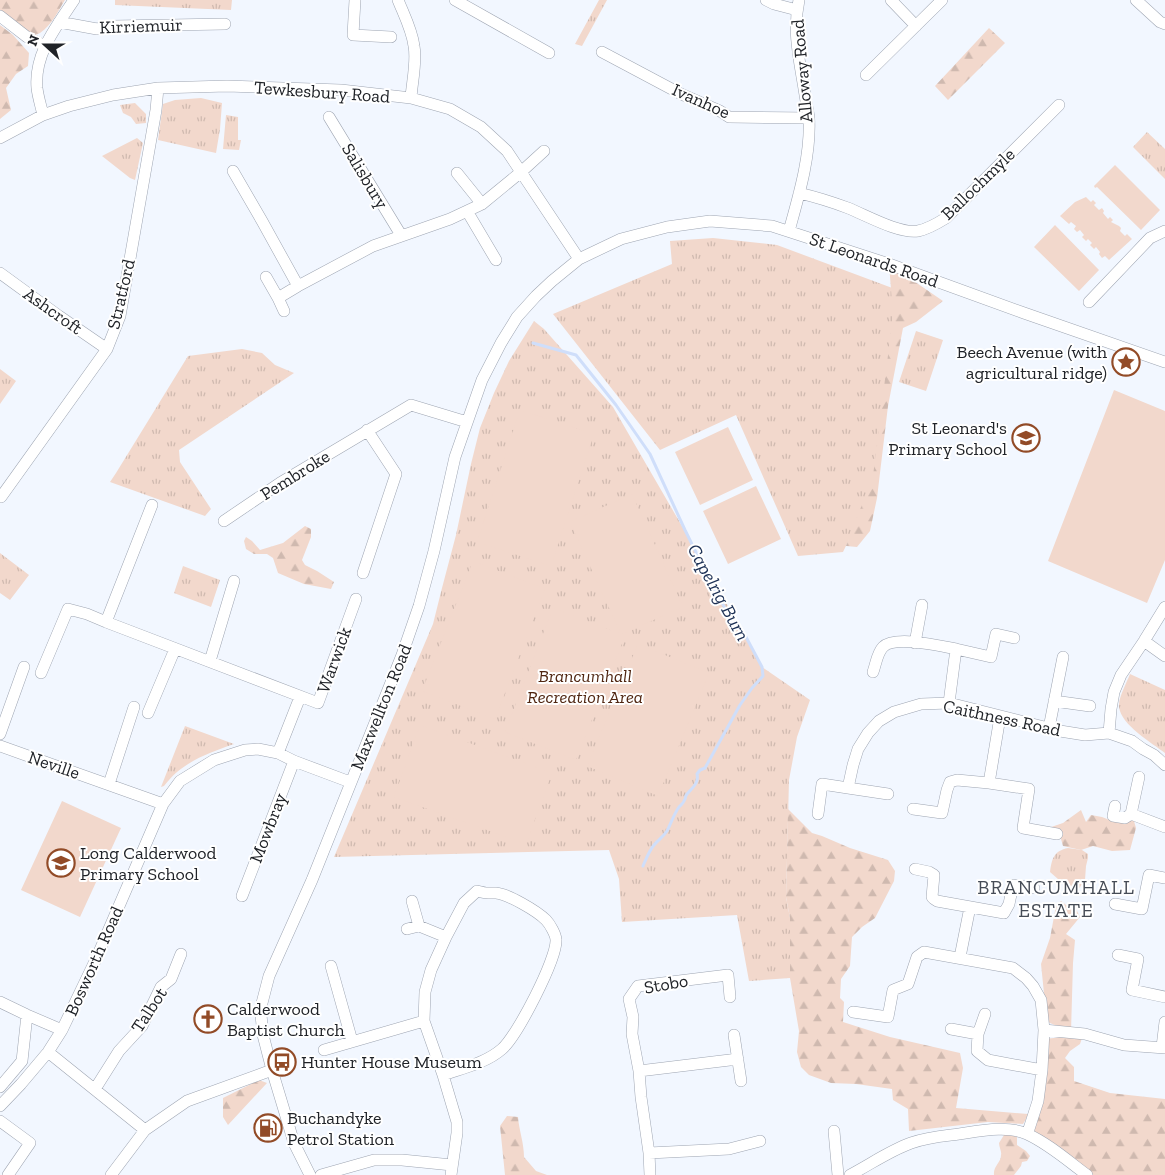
<svg xmlns="http://www.w3.org/2000/svg" width="1165" height="1175" font-family="'Zilla Slab',serif">
  <style>
    .grass { fill: url(#grass-tufts) }
    .forest { fill: url(#forest-firs) }
    .garden { fill: #f2d8cc }
    .lines { fill: none; stroke-linecap: round; stroke-linejoin: round }
    .stream { stroke: #cfdefa; stroke-width: 3 }
    .minor-casing { stroke: #9ea5b2; stroke-width: 12 }
    .minor { stroke: #fff; stroke-width: 11 }
    .labels { text-anchor: middle; stroke-width: 4; stroke-linejoin: round; paint-order: stroke }
    .street-label { font-size: 18px; fill: #202328; stroke: #fff }
    .poi-label { font-size: 18px; fill: #202328; stroke: #fff; text-anchor: start }
    .park-label { font-size: 18px; font-style: italic; fill: #4f2510; stroke: #fff }
    .water-label { font-size: 19px; font-style: italic; fill: #1b2f54; stroke: #fff }
    .quarter-label { font-size: 20px; letter-spacing: 1px; fill: #464c56; stroke: #fff }
  </style>
  <defs>
    <pattern id="grass-tufts" width="24" height="20" patternUnits="userSpaceOnUse" patternTransform="scale(1.25)"><rect width="24" height="20" fill="#f2d8cc"/><path d="M3 7l-1-3M5 7V3M7 7l1-3M15 17l-1-3M17 17v-4M19 17l1-3" fill="none" stroke="#cfb9af"/></pattern>
    <pattern id="forest-firs" width="22" height="20" patternUnits="userSpaceOnUse" patternTransform="scale(1.25)"><rect width="22" height="20" fill="#f2d8cc"/><path d="M5 1l3.5 6h-7zM16 11l3.5 6h-7z" fill="#cfb9af"/></pattern>
  </defs>
  <rect width="100%" height="100%" fill="#f2f7ff"/>
  <path class="grass" d="M115,0h117l-1,10 -116,-5z
    M599,0h8l-25,46 -7,-2z
    M201,98l21,5 -2,26 -4,24 -58,-13 5,-36 12,-4z
    M135,103l11,11v9l-10,1 -5,-7 -8,-4 -3,-8z
    M226,115l12,2v23h3l-2,10 -16,-1z
    M1147,132l18,17v30l-32,-32z
    M137,138l6,5 -8,37 -5,-2 -28,-22z
    M713,238l64,7 126,47 -26,190 -34,70 -45,4 -62,-141 -76,35 -107,-136 119,-50 -2,-23z
    M534,321l10,8 69,78 106,183 43,77 48,33 -13,37 -8,43 -3,117 4,21v60l-41,3 -12,-66 -115,7 -3,-43 -10,-29 -275,7 99,-233 9,-36 14,-53 15,-71 9,-36 14,-35 15,-32z
    M916,331l27,9 -17,51 -27,-9z
    M242,349l20,4 13,12 19,8 -115,77 1,12 31,47 -6,7 -95,-34 6,-9 72,-117z
    M0,369l16,12 -16,23z
    M0,553l29,22 -19,25 -10,-7z
    M183,566l37,14 -9,27 -37,-14z
    M1130,674l35,16v63c-13,-10 -44,-28 -46,-46 -1,-9 8,-25 11,-33z
    M185,726l49,18c-20,7 -40,14 -57,28 -5,4 -9,9 -13,14l-3,1z
    M1068,848l14,2 6,4v4l-2,8 -1,14 -10,14 -25,-22c2,-14 4,-21 18,-24z"/>
  <path class="forest" d="M0,0h65c-7,11 -13,25 -25,33 -3,2 -8,3 -12,4l-28,-22z
    M0,25l13,10 16,18 -1,13 -12,8 -10,14 5,22 -11,9z
    M989,28l16,15 -57,57 -13,-14z
    M889,264l54,37 -27,21 -13,6 -15,78 -11,92 -7,33 -13,16 -11,-1 27,-70 20,-161z
    M305,526l6,3v8l-9,23 3,5 12,6 17,11 -3,7 -27,-5 -26,-11 -5,-15 -6,-4h-13l-8,-5 -2,-8 2,-4 6,4 8,9 23,-7z
    M788,809l24,24 10,3 28,12 38,12 7,11 -1,10 -19,37 -13,9 -10,10 -2,29 -9,13 -1,19 4,4 -1,20 47,15 70,16 3,15 -7,40 72,6 -2,5 -3,5 -35,-2 -79,9 -1,-22 -15,-9 -1,-11 -36,-5 -25,-1 -22,-8 -8,-8 -4,-15 2,-21 -9,-53v-60l-4,-21z
    M1081,810l5,12 5,-7 11,2 10,4 10,-4 12,4 2,7 -6,22 -18,1 -19,-5 -12,4 -18,-4 -2,-7 -16,-10 18,-6z
    M1061,901l9,7 6,1 4,8 -14,17 9,6 -2,23 -2,69 -21,-9 -7,-6 2,-14 -4,-39 9,-26 6,-32z
    M1083,1035l-3,9 -10,7 -5,7 9,9v14l36,12 55,6v76h-78l-59,-43 16,-93z
    M259,1080l8,3 -39,42 -5,-8v-19z
    M507,1116l11,1c1,13 6,26 6,40l12,14 11,4h-42l-5,-49z
    M1004,1135h8l5,2v8l9,6 4,5 -3,5 -5,1 -1,4 -7,9h-20c-1,-9 7,-12 7,-20 1,-3 -2,-8 -2,-12z"/>
  <path class="garden" d="M1115,165l45,45 -19,20 -44,-43 -2,1 -1,-2z
    M1086,197l5,5 2,-2 3,3 -2,2 5,5 3,-2 2,3 -1,2 5,6 2,-2 3,3 -2,2 8,4 2,2 -1,3 5,5 2,-2 5,5 -23,21 -4,-4 -3,2 -3,-4 1,-2 -4,-5 -2,2 -4,-4 2,-2 -4,-4 -2,2 -4,-4 2,-2 -4,-5 -3,2 -3,-3 2,-3 -5,-4 -2,2 -9,-8 15,-14z
    M1055,225l44,45 -20,21 -45,-44z
    M1114,390l51,21v149l-18,43 -99,-42z
    M520,410l74,24 -43,132 -74,-24z
    M728,427l25,53 -53,25 -25,-53z
    M756,486l25,53 -53,25 -25,-53z
    M632,494l51,113 -61,27 3,2 -49,124 -71,-28 48,-124 68,26 -51,-112z
    M473,561l72,28 -50,130 -73,-28z
    M638,644l71,29 -51,123 -71,-30z
    M420,725l132,48 -26,71 -132,-47z
    M62,801l59,27 -41,89 -59,-27z"/>
  <g class="lines">
    <path class="stream" d="M533,343l43,12 40,50 34,49 35,76 31,63 18,30 12,14 16,30 1,9 -11,12 -12,17 -35,63 -5,2 -3,4c2,9 -4,13 -10,20 -3,4 0,2 -3,7 0,1 -4,5 -5,6 -5,7 -8,16 -12,24 -4,6 -9,9 -13,14 -5,6 -8,14 -11,21"/>
    <g class="minor-casing">
      <path id="minor" d="M355,0l-2,35 38,2
        M398,0c6,15 14,30 16,46 3,15 -2,36 -3,52
        M455,0l94,53
        M766,0l8,4 23,6
        M891,0l25,26
        M1136,0l24,22 5,2
        M0,16l27,21 18,9
        M59,22l38,7 16,-3 112,-2
        M602,52l79,42 39,17 9,6 80,1
        M866,75l76,-75
        M43,115c-2,-9 -5,-18 -6,-27 -3,-34 19,-61 37,-88
        M329,117l72,118
        M0,138l43,-23 26,-9 44,-11 45,-7 69,-2 114,4 70,8 39,11 31,18 26,24 72,108
        M233,171l29,50 36,65
        M457,173l25,31
        M799,193c17,4 33,9 49,15 18,7 51,26 70,23 10,-2 20,-8 28,-13l113,-113
        M467,211l29,49
        M789,231c10,-36 22,-76 20,-113 -1,-8 -3,-16 -4,-23 -5,-33 -13,-62 -6,-95
        M0,273l59,43 48,33
        M266,277l12,21 6,13
        M278,298l20,-12 75,-40 77,-27 32,-15 39,-32 23,-21
        M1089,302l61,-64 15,-7
        M1,497l106,-148 13,-33 36,-206 2,-22
        M224,521l56,-38 131,-78 56,17
        M363,573l33,-99 -29,-44
        M106,622l46,-117
        M1144,641l21,15
        M915,643l7,-38
        M956,649l35,8 5,-23 18,4
        M210,661l24,-80
        M873,672c3,-8 4,-19 10,-25 12,-12 57,-1 73,2l-7,54
        M41,673l27,-64 19,5 19,8 212,81 38,-104
        M1054,701l36,5
        M148,713l27,-64
        M1049,728l14,-71
        M1109,733l2,-24 3,-17 7,-17 23,-34 21,-34
        M0,734l24,-67
        M0,746l163,58
        M278,753l22,-56
        M1139,777l-8,37 34,13
        M989,783l40,6 -6,39 34,6
        M109,784l25,-77
        M848,788l40,6
        M1115,806l-2,10 12,2 6,-4
        M913,809l29,4 5,-23 3,-8 7,-2 32,3 11,-66
        M818,814l4,-30 26,4 5,-23 5,-16 10,-16 11,-12 15,-9 27,-8 28,-1 111,28 25,4 24,-2 23,8 11,8 11,6 11,10
        M915,869l14,3 5,3 -2,22 2,2 3,2 67,12 5,-9 4,-19 21,3
        M242,896l52,-135
        M412,901l7,25
        M1115,904l27,5 7,-34 16,3
        M407,929l12,-3 27,11
        M1118,955l20,4 -6,31 33,7
        M960,957l10,-50
        M331,966l21,75
        M0,1002l27,13 35,15
        M853,1012l35,5 5,-27 15,-6 9,-27 7,-5 89,16 13,10 7,8 8,14 3,30 -2,40 -4,31 -10,31 -2,1
        M985,1014l-7,20 -1,17 11,9 54,10
        M951,1029l27,5
        M1044,1030l41,4 39,11 41,3
        M734,1035l7,46
        M1162,1047l3,-25
        M324,1050l100,-29
        M48,1052l97,78
        M639,1071l99,-12
        M443,1075c20,-7 43,-12 59,-26 15,-13 55,-90 54,-109 0,-5 -6,-16 -10,-20 -9,-9 -38,-26 -50,-27 -1,0 -7,0 -8,0 -3,0 -7,-1 -11,-2l-13,12 -18,34 -15,33 -6,22 -1,29 19,54 14,47v11l-6,42
        M0,1087l22,-26 5,-46
        M95,1089l24,-38 23,-25 19,-39 10,-8 10,-25
        M0,1106l21,-22 27,-32 14,-22 35,-73 66,-153 17,-23 34,-21 31,-10 13,-1 20,4 16,8 56,21
        M0,1121l30,22 -22,32
        M834,1131l4,44
        M649,1153l80,-4 31,-8
        M111,1175l34,-45 42,-29 85,-31
        M310,1175l-16,-32 -22,-73 -9,-35 -2,-20 1,-12 7,-27 43,-96 90,-225 17,-49 15,-55 21,-94 27,-77 19,-37 16,-26 19,-21 16,-15 27,-22 42,-20 46,-12 43,-6 62,5 117,38 135,49 141,49
        M321,1175l53,-15h28l50,5
        M650,1175l-1,-22 -8,-56 -2,-26 -7,-37 1,-17 -4,-18 9,-13 90,-11 2,22
        M850,1175c21,-11 39,-24 61,-32 16,-6 32,-7 48,-9 21,-3 49,-9 68,0 22,10 41,27 60,41"/>
    </g>
    <use href="#minor" class="minor"/>
  </g>
  <defs>
    <g id="sight-ring" transform="scale(1.4375)"><circle r="9.5" fill="#fff" stroke="#924b27" stroke-width="1.5"/><path d="M0-6L1.8-2.2L6-1.7L2.9 1.2L3.7 5.4L0 3.3L-3.7 5.4L-2.9 1.2L-6-1.7L-1.8-2.2Z" fill="#924b27"/></g>
    <g id="school-ring" transform="scale(1.4375)"><circle r="9.5" fill="#fff" stroke="#924b27" stroke-width="1.5"/><path d="M0-5L7-2L0 1L-7-2ZM-4 1L0 2.5L4 1V4Q0 6-4 4Z" fill="#924b27"/></g>
    <g id="church-ring" transform="scale(1.4375)"><circle r="9.5" fill="#fff" stroke="#924b27" stroke-width="1.5"/><path d="M-1.2-6h2.4v3.5h3.3v2.4h-3.3V6h-2.4V-.1h-3.3v-2.4h3.3Z" fill="#924b27"/></g>
    <g id="bus-ring" transform="scale(1.4375)"><circle r="9.5" fill="#fff" stroke="#924b27" stroke-width="1.5"/><path d="M-5-6H5V4H4V6H2V4H-2V6H-4V4H-5ZM-3.5-4V0h7V-4ZM-3.5 1.2v1.5H-2V1.2ZM2 1.2v1.5H3.5V1.2Z" fill="#924b27"/></g>
    <g id="fuel-ring" transform="scale(1.4375)"><circle r="9.5" fill="#fff" stroke="#924b27" stroke-width="1.5"/><path d="M-5.5-6h7V0h2V4h1.3V-2.5L3-4.5l.8-.8L6-3V5H2.5V1h-1V6h-7ZM-4.2-4.7v3.2H.2V-4.7Z" fill="#924b27"/></g>
  </defs>
  <g fill-rule="evenodd">
    <use href="#sight-ring" x="1126" y="362"/>
    <use href="#school-ring" x="1026" y="438"/>
    <use href="#school-ring" x="61" y="863"/>
    <use href="#church-ring" x="208" y="1019"/>
    <use href="#bus-ring" x="282" y="1062"/>
    <use href="#fuel-ring" x="268" y="1128"/>
  </g>
  <g class="labels">
    <g class="street-label">
      <text transform="translate(141 26) rotate(-2)" y="6">Kirriemuir</text>
      <text transform="translate(802 71) rotate(-95)" y="6">Alloway Road</text>
      <text transform="translate(322 92) rotate(4)" y="6">Tewkesbury Road</text>
      <text transform="translate(701 101) rotate(24)" y="6">Ivanhoe</text>
      <text transform="translate(365 176) rotate(59)" y="6">Salisbury</text>
      <text transform="translate(978 184) rotate(-44)" y="6">Ballochmyle</text>
      <text transform="translate(874 260) rotate(19)" y="6">St Leonards Road</text>
      <text transform="translate(121 294) rotate(-77)" y="6">Stratford</text>
      <text transform="translate(53 311) rotate(35)" y="6">Ashcroft</text>
      <text transform="translate(295 475) rotate(-32)" y="6">Pembroke</text>
      <text transform="translate(334 660) rotate(-70)" y="6">Warwick</text>
      <text transform="translate(381 707) rotate(-68)" y="6">Maxwellton Road</text>
      <text transform="translate(1002 718) rotate(12)" y="6">Caithness Road</text>
      <text transform="translate(54 765) rotate(19)" y="6">Neville</text>
      <text transform="translate(268 828) rotate(-69)" y="6">Mowbray</text>
      <text transform="translate(94 961) rotate(-66)" y="6">Bosworth Road</text>
      <text transform="translate(666 984) rotate(-10)" y="6">Stobo</text>
      <text transform="translate(149 1010) rotate(-57)" y="6">Talbot</text>
    </g>
    <g class="poi-label">
      <text x="1107" y="358" text-anchor="end">Beech Avenue (with<tspan x="1107" dy="21">agricultural ridge)</tspan></text>
      <text x="1007" y="434" text-anchor="end">St Leonard's<tspan x="1007" dy="21">Primary School</tspan></text>
      <text x="80" y="859">Long Calderwood<tspan x="80" dy="21">Primary School</tspan></text>
      <text x="227" y="1015">Calderwood<tspan x="227" dy="21">Baptist Church</tspan></text>
      <text x="301" y="1068">Hunter House Museum</text>
      <text x="287" y="1124">Buchandyke<tspan x="287" dy="21">Petrol Station</tspan></text>
    </g>
    <g class="park-label">
      <text x="585" y="682">Brancumhall<tspan x="585" dy="21">Recreation Area</tspan></text>
    </g>
    <g class="water-label">
      <text transform="translate(719 592) rotate(61)" y="7">Capelrig Burn</text>
    </g>
    <g class="quarter-label">
      <text x="1056" y="894">BRANCUMHALL<tspan x="1056" dy="23">ESTATE</tspan></text>
    </g>
  </g>
  <g transform="translate(45 45) rotate(291)" stroke="#ffffff" stroke-width="4" paint-order="stroke">
  <path d="M0-4L9 19L0 12L-9 19Z" fill="#202328"/>
  <text y="-8" font-size="14" font-weight="bold" text-anchor="middle" fill="#202328">N</text>
  </g>
</svg>
